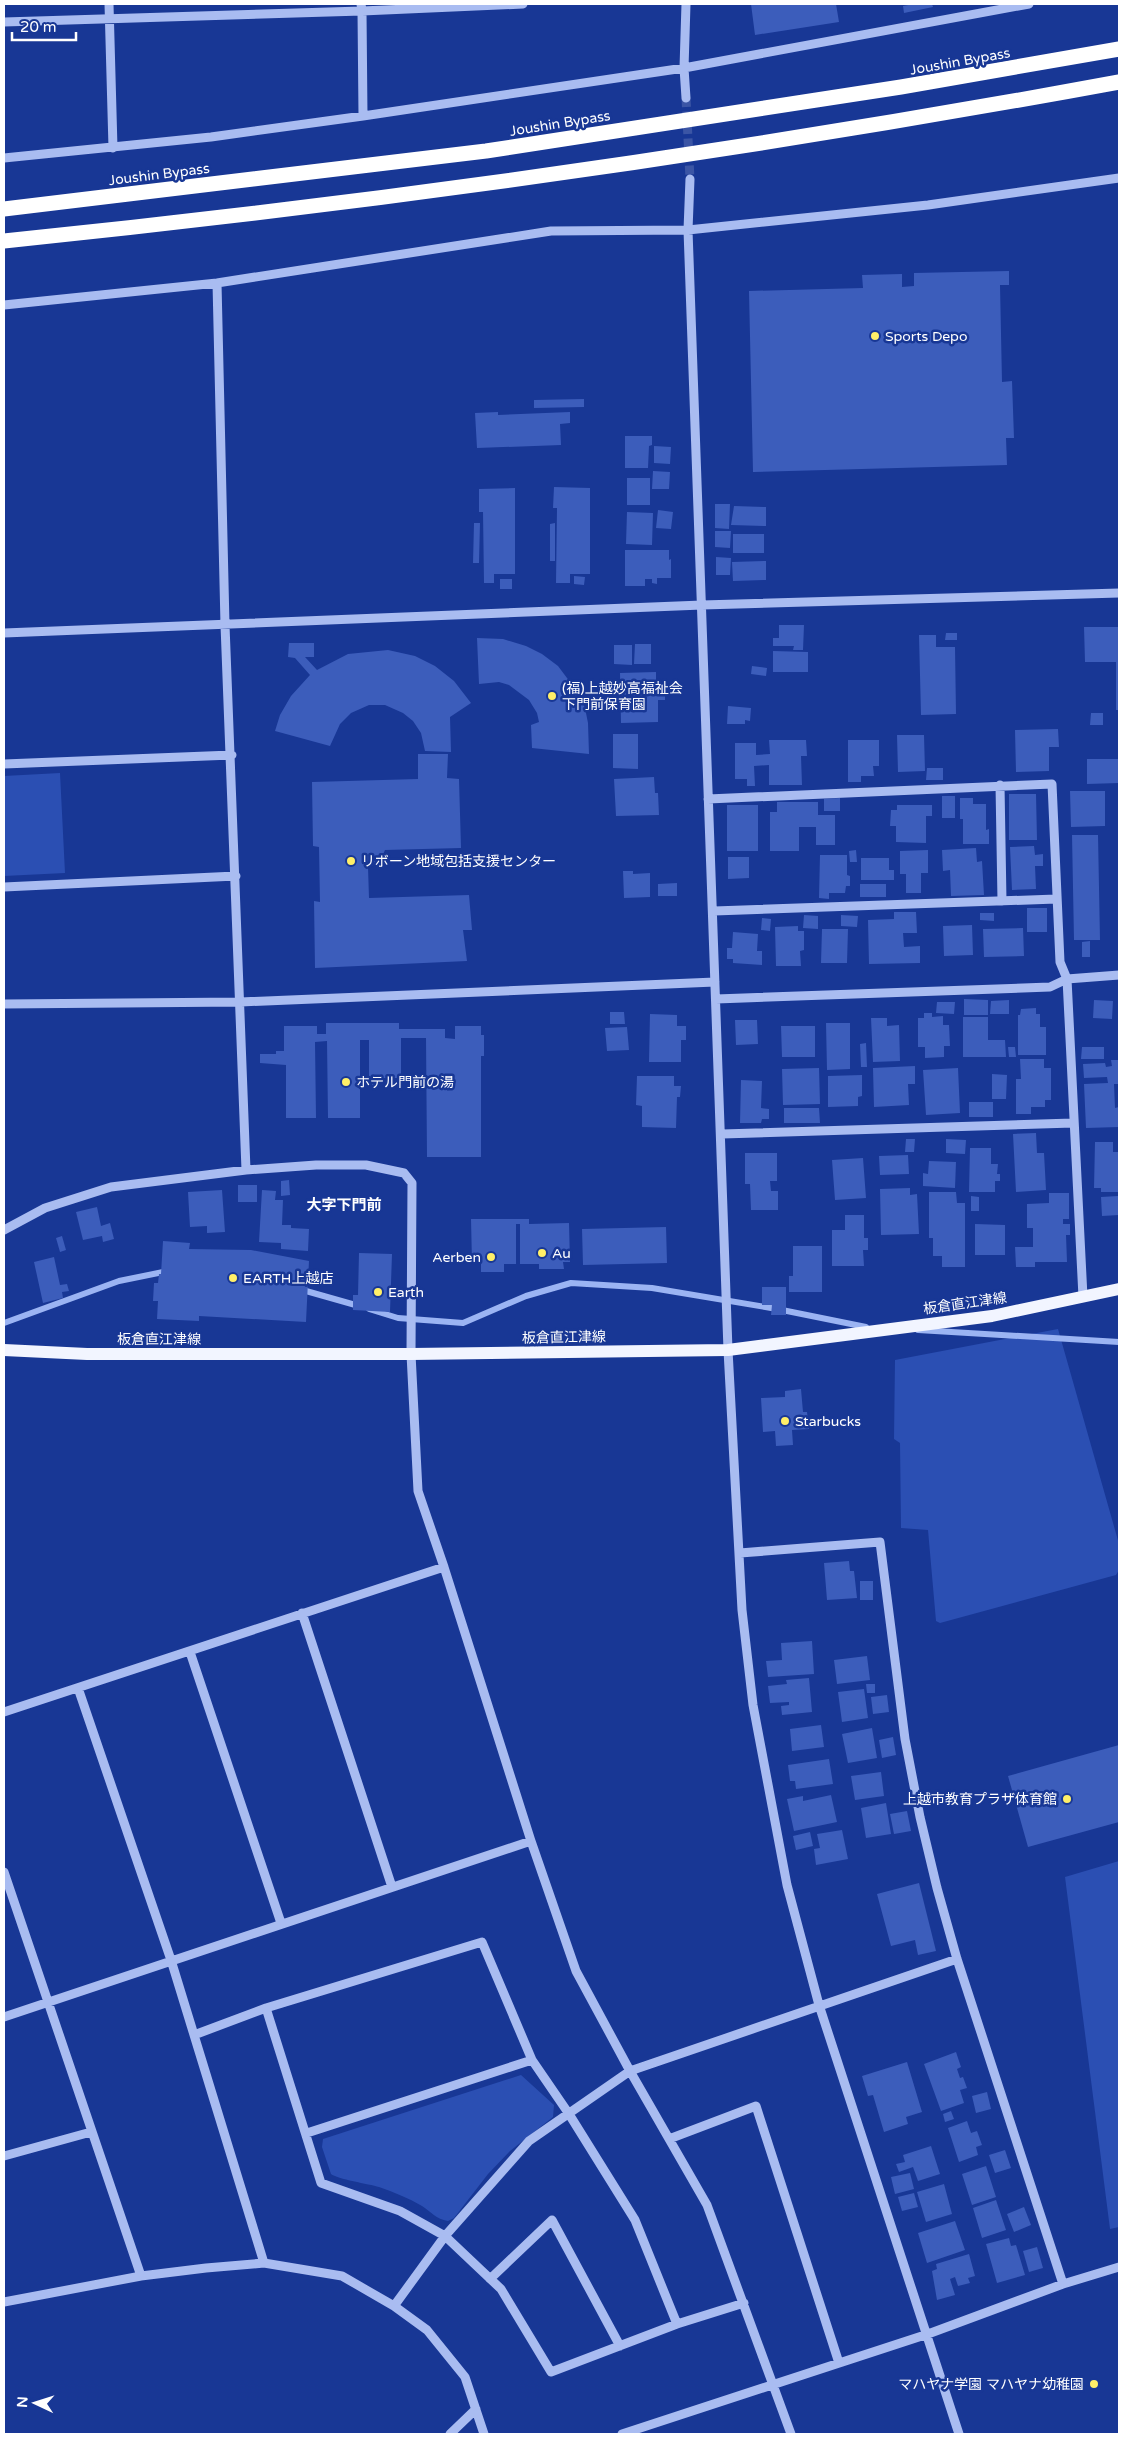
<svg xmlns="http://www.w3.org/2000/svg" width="1123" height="2438" font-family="'Varela Round','Noto Sans JP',sans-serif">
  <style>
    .green { fill: #2b4fb3 }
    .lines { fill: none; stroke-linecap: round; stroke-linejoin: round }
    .stream { stroke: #9bb4f3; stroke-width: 6 }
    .building { fill: #3c5dbb }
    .minor-tunnel { stroke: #3b55a5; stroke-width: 9; stroke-dasharray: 9 4.5; stroke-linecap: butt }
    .minor { stroke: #a9bcf1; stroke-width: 9 }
    .major { stroke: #f2f5ff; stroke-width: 12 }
    .highway { stroke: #fff; stroke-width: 15 }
    .poi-dot { fill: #ffef68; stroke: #183795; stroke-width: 2 }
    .labels { text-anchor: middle; stroke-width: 5; stroke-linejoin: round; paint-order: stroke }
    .street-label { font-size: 14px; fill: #fff; stroke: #183795 }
    .poi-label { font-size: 14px; fill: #fff; stroke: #183795; text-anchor: start }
    .neighbourhood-label { font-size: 15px; font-weight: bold; fill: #fff; stroke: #183795 }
  </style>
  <rect width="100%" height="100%" fill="#183795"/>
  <path class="green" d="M60,773l5,100 -61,3v-100z
    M1058,1329l61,215v26l-3,5 -176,48 -4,-2 -8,-91 -27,-2 -1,-85 -6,-4 1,-79z
    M1119,1861v366l-9,2 -45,-352z
    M521,2075l33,30 -1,12 -43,34 -22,23 -34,44 -6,3c-12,-2 -17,-9 -26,-15 -14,-8 -28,-14 -43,-19 -10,-3 -42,-8 -48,-13l-9,-27 1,-8z"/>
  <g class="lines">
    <path class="stream" d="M299,1289l60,17
      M369,1309l29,9 65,5 63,-27 45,-13 81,5 125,21 89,18
      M4,1323l115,-42 49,-10
      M918,1330l201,12"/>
  </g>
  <path class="building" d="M751,4h85l3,18 -84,13z
    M914,4h18l1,3 -29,6 -1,-7z
    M1009,271v14h-9l2,97 10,-1 2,57h-8l1,27 -254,7 -4,-181 114,-3 -1,-13 40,-1v13l12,-1v-13z
    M584,399v8l-50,1v-8z
    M498,412v3l72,-3v11l-10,1 1,21 -84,3 -2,-35z
    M625,436h27v9l-3,1 -1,22h-23z
    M654,446l17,1 -1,17 -16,-1z
    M653,471l17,1 -1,17h-17z
    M627,478h23v27h-23z
    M554,487l36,1v86h-20v9h-14l1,-75h-4z
    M515,488v86h-21v9h-10l-1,-71h-4v-23z
    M715,504h15l-1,25 -14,-1z
    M734,506l32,1v19l-35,-1z
    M658,510l15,2 -2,17 -15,-1z
    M627,512l26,1 -1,32 -26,-1z
    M474,523h6l-1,40h-6z
    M555,523v38h-5v-37z
    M715,531h16l-1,17 -15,-1z
    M733,534h31v19h-31z
    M625,550h44v10l2,-1v19h-14v6l-5,-1v-4h-7v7h-20z
    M716,557l15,1 -1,17h-14z
    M766,561v19l-33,1 -1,-19z
    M574,576l11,1 -1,8 -10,-1z
    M500,579h12v10h-12z
    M779,625h25l-1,25h-10l1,-4h-21v-8h6z
    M1084,627h35v83h-3v-48h-31z
    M946,633h11v7h-12z
    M919,635h17v12h19l1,67 -35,1z
    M477,638l26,1 23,7 16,8 16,12 18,24 9,18 3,15 1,31 -57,-6 -1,-23 8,-3 -2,-9 -8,-13 -20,-15 -10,-3 -20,2z
    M289,643h25v14h-9l12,13 31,-16 40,-4 27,6 20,10 19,15 17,22 -21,14 1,35 -26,-1 -4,-18 -8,-12 -10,-8 -18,-8h-16l-18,8 -11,11 -10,22 -55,-15 5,-16 11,-19 19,-21 -15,-17 -7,-1z
    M635,644h16v20h-17z
    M614,645h18v20l-18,-1z
    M773,651l35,1v20h-35z
    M752,666l15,2 -1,8 -15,-2z
    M656,672v14h9v14h-7v22l-37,1 -1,-50z
    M728,706l23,2 -1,13 -5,-1v4h-18z
    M1091,713h12v12h-13z
    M1058,729l1,18h-10v24l-33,1 -1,-42z
    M613,734h25v35l-25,-1z
    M897,735h27l1,36 -27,1z
    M769,740h37l1,16h-6l1,29h-33v-20l-15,1 1,20h-8v-7h-12v-36h21v12l14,-1z
    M848,740h31v26h-6l1,10h-13v6h-13z
    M418,754h30l-1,24 12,1 2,69 -76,2 -6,13 -11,4 1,31 100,-3 3,35h-9l4,31 -152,7 -1,-67 6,1 -1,-55 -6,-1 -1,-64 106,-3z
    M1087,759h32v24l-32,1z
    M927,768h16v12h-17z
    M654,777l1,16h3l1,22 -43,1 -2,-37z
    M1070,791h35v35l-34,1z
    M1009,794h27l1,46h-28z
    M942,796h13v22h-13z
    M840,798v13h-16v-12z
    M960,798h13v6h13v26l3,-1v15h-26v-25h-3z
    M777,802h41v13h17v30h-19v-18h-17v24h-29v-39h7z
    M727,805h31v46h-31z
    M897,805h35v11h-6v27l-30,-1v-16h-6l1,-16h6z
    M1072,835h26l2,105h-26z
    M1034,846l1,9 8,-1v12h-8l1,23 -24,1 -2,-43z
    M976,848l1,14 5,-1 2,34 -33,1 -1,-26 -7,1 -1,-21z
    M856,850l1,12h-7l-1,-11z
    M928,850v23h-7v20h-15v-19h-6v-23z
    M820,855h27v20l3,1v10h-4l-1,7h-16v6l-10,-1z
    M728,857h21v21l-21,1z
    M861,858h28v12h5v10h-33z
    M623,871h10v3l17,-1v24l-26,1z
    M677,883v13h-19v-12z
    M860,884h26v13h-26z
    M1027,908h20v24h-20z
    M894,912h22l1,21h-14l1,14 16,-1v17l-51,1 -1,-44 26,-1z
    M980,913h14v8l-14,-1z
    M804,915l14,1v13l-15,-1z
    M841,915l17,1 -1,11 -16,-1z
    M762,918l9,1 -1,12 -9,-1z
    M972,925l1,30 -29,1 -1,-30z
    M798,926v5h6v19l-4,1 1,15h-25l-1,-39z
    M1023,928l1,28 -40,1 -1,-28z
    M822,929h26l-1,34h-26z
    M733,932l25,2 -1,17h5v14l-29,-2v-4h-6v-11h5z
    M1090,941v16h-8v-15z
    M964,999l24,1v15h-24z
    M1009,1000v14h-19l1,-13z
    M1094,1000l19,1 -1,18 -19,-1z
    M937,1002h18l-1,12 -18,-1z
    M1036,1008v6h4v13h6v28h-28v-40h2l1,-6z
    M610,1012h14l1,12h-15z
    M924,1013h8v4l11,-1v9h6l1,21h-6v11l-19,1v-11h-7v-29h6z
    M650,1014l27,1v11h9v14h-5v22h-32z
    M963,1017h25v23h17l1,17h-43z
    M871,1018h16v8l12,-1 1,36 -27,1z
    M735,1020h22l1,24 -22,1z
    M326,1023h73v6h46v9l10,1v-13h26v9h3v21h-3v101h-54l-1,-119h-25v40h-22v9h-7v-9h-3v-38h-9v78h-32l-1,-77 -12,1 1,76h-30v-53l-26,-2v-9h16v-3h8v-25h33v8h9z
    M826,1023h24v46l-23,1z
    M781,1026h34v31h-33z
    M627,1027l2,23 -22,1 -2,-23z
    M866,1043l1,24h-6l-1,-23z
    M1008,1047h7l1,10h-7z
    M1082,1047h22v12h-23z
    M1020,1059h24v9h7v32h-6v7h-14v7h-15v-35h5z
    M1111,1060h8v24h-5l1,24 4,-1v20l-33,1 -2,-44 24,-1 -1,-6 -23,1 -1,-14 22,-1 1,4 6,-1z
    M915,1066v18h-7l1,21 -35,2 -1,-39z
    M819,1068l1,36 -37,1 -1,-36z
    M958,1068l2,45 -34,2 -3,-45z
    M992,1074l15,1 -1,24h-14z
    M862,1075v21l-4,1v9l-30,1v-31z
    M637,1076h37v10h7l-1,11h-3l-1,31 -34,-1v-21l-6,-1z
    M741,1080l21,1 -1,27 8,1v10h-7l-1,4h-21z
    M969,1102h24v15h-24z
    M784,1108h35l1,15h-36z
    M1036,1133l1,20h7l2,37 -30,2 -3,-58z
    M906,1139h9l-1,13h-9z
    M946,1139l20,1 -1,14 -19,-1z
    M1095,1142h18v10h6v40h-18v-4h-7z
    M970,1148h21v16h7l-1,10h3v7h-5v11h-26z
    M745,1153h32v28h-7l1,10h7v19h-27l-1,-26h-5z
    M908,1155l1,19 -29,1 -1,-19z
    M863,1158l3,40 -31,2 -3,-40z
    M929,1161l27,1 -1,26 -32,-2v-13l5,1z
    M289,1180l1,15 -9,1v-15z
    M238,1185h19v17h-19z
    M910,1188v7l7,-1 2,40 -38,1 -1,-46z
    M222,1190l3,42 -18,1v-7l-17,1 -2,-35z
    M262,1190l14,1 -1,9h8l-1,25h9v3l18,1 -1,22 -27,-2v-6l-22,-1z
    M929,1192h27l1,11h8v64h-23v-11h-9v-18h-4z
    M1049,1193h20v26h-6v5h7v11h-4l1,27h-32v5h-19l-1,-20h18v-19h-6v-24l22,-1z
    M971,1196l8,1v14h-8z
    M1118,1196l1,19 -17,1 -1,-19z
    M97,1207l4,19 9,-3 4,16 -11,3 -1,-6 -19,4 -7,-28z
    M845,1215h19v23h4v12h-5l1,16h-32v-36h13z
    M471,1219h58v5l40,-1 1,39h-7l1,7h-25v-5h-19v-40h-4v40h-12v8h-23v-9h-9z
    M975,1224l30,1v30h-30z
    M666,1227l1,36 -84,2 -1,-36z
    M62,1236l4,14 -6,2 -4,-14z
    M163,1241l27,2 -1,6 62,1 58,11 -3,61 -107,-6v5l-42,-2 1,-18h-5l1,-18h4l1,-9h2z
    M793,1246h29v46h-33v-16h4z
    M359,1253l33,1 -2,58 -37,-2v-15h5z
    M54,1257l6,28 7,-1 2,7 -7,1 1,6 -20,5 -9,-41z
    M762,1287h24v28h-15l1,-10h-10z
    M801,1389l2,23h4l2,17 -17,1 1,15 -17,1 -1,-15 -12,1 -2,-34 24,-1v-6z
    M849,1561l1,10h4l3,27 -30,2 -3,-37z
    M860,1581h13v19h-13z
    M812,1641l2,33 -46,3 -2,-16 16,-1 -1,-17z
    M867,1656l3,24 -33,4 -3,-24z
    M809,1678l3,34 -30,3 -1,-9 8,-1v-3l-19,1 -2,-17 19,-2 -1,-4z
    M866,1684h9v9h-8z
    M864,1689l4,29 -26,4 -4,-30z
    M887,1695l2,17 -16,2 -2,-17z
    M821,1725l3,22 -32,4 -2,-22z
    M872,1728l5,30 -29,5 -6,-29z
    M893,1737l3,18 -14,3 -3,-18z
    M1119,1745v77l-91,25 -20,-71z
    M829,1759l4,25 -37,5 -1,-8h-5l-2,-16z
    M881,1772l3,24 -29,4 -4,-24z
    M831,1795l6,27 -43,9 -7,-32 16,-3v5z
    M886,1803l5,31 -25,4 -5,-30z
    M907,1811l4,20 -17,3 -4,-20z
    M842,1830l6,29 -32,6 -2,-16 6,-1 -3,-14z
    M810,1832l3,14 -17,4 -3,-14z
    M919,1883l17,68 -18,4 -3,-15 -24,6 -14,-52z
    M956,2052l5,15 -4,2 3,9 3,-1 4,11 -7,2 4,13 -23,8 -17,-47z
    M907,2062l15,50 -16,5 2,7 -24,8 -11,-37 -5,1 -6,-20z
    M987,2092l4,17 -15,4 -4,-17z
    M951,2111l3,8 -9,3 -2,-8z
    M967,2121l4,12 6,-2 5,14 -6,2 2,8 -19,7 -11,-34z
    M931,2146l9,28 -22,7 -5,-14 -14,5 -3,-8 9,-2 -2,-7z
    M1005,2150l6,18 -16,5 -6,-18z
    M986,2166l10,31 -24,8 -10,-31z
    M910,2173l4,16 -19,5 -4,-17z
    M944,2184l8,30 -26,8 -9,-30z
    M914,2193l4,14 -16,4 -4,-14z
    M996,2200l10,30 -24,8 -9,-30z
    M1024,2207l7,18 -17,7 -7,-18z
    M955,2221l10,29 -38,13 -9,-30z
    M1009,2238l2,8 5,-1 9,30 -28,8 -11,-39z
    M1037,2247l6,21 -14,4 -6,-21z
    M969,2254l6,22 -7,2 2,5 -12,3 -3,-9 -5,2 5,16 -18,5 -5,-29 5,-2 -1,-5z"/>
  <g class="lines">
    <path class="minor-tunnel" d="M686,98l4,81"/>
    <path class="minor" d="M109,4l4,144
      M361,4l1,7 161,-7
      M686,4l-2,64 2,30
      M4,22l358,-11 1,105
      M4,158l207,-21 152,-21 321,-48 345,-64
      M690,179l-2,51 40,1120 14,260 11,95 34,180 32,120 140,429
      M217,283l8,342 21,545
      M4,305l213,-22 334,-52 137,-1 240,-25 191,-27
      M4,633l698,-28 417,-12
      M4,764l228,-9
      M1000,785l2,116
      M708,799l344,-15 8,178 7,17 16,318
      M4,887l232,-11
      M714,911l342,-12
      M716,999l334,-12 17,-8 52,-4
      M4,1004l237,-2 474,-20
      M722,1134l351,-11
      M4,1230l41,-22 66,-21 135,-17 70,-5h50l38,8 8,10 -1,171 7,137 26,76 87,274 45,130 54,100 77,134 84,229
      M740,1553l140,-11 25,197 15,78 17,71 20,71 106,325
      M302,1613l90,274
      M190,1652l91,271
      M78,1688l93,272 93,303
      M4,1712l440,-145
      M4,1872l137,404
      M266,2008l55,175 79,28 45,25 56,53 50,83 126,-48 67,-21
      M4,2017l527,-176
      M194,2035l72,-27 216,-66 50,118 37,54 66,106 42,104
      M307,2133l225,-73
      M669,2139l87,-33 83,257
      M4,2156l87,-24
      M490,2279l62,-59 68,126
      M4,2302l137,-26 65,-8 58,-5 78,13 52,30 33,24 38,47 19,57
      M394,2306l51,-70 84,-95 101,-70 327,-112
      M450,2434l26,-25
      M622,2434l306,-100 135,-50 56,-17"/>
    <path class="major" d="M4,1350l83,4h324l317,-4 264,-34 127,-27"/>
    <path class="highway" d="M4,209l482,-58 415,-64 218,-38
      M4,241c373,-38 746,-91 1115,-159"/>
  </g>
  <g class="poi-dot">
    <circle cx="875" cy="336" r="5"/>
    <circle cx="552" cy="696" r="5"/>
    <circle cx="351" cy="861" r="5"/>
    <circle cx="346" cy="1082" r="5"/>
    <circle cx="542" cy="1253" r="5"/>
    <circle cx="491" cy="1257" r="5"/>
    <circle cx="233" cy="1278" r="5"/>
    <circle cx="378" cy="1292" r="5"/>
    <circle cx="785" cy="1421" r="5"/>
    <circle cx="1067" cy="1799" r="5"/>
    <circle cx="1094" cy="2384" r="5"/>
  </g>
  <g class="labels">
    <g class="street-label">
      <text transform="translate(960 61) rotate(-10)" y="5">Joushin Bypass</text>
      <text transform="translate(560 123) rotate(-9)" y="5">Joushin Bypass</text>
      <text transform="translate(159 174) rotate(-7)" y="5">Joushin Bypass</text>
      <text transform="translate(965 1303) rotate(-8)" y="5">板倉直江津線</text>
      <text transform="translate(564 1337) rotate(-1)" y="5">板倉直江津線</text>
      <text x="159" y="1344">板倉直江津線</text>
    </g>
    <g class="poi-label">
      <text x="885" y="341">Sports Depo</text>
      <text x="562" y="693">(福)上越妙高福祉会<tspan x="562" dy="16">下門前保育園</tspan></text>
      <text x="361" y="866">リボーン地域包括支援センター</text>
      <text x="356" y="1087">ホテル門前の湯</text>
      <text x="552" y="1258">Au</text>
      <text x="481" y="1262" text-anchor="end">Aerben</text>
      <text x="243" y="1283">EARTH上越店</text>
      <text x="388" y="1297">Earth</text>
      <text x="795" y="1426">Starbucks</text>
      <text x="1057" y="1804" text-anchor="end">上越市教育プラザ体育館</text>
      <text x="1084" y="2389" text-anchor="end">マハヤナ学園 マハヤナ幼稚園</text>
    </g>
    <g class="neighbourhood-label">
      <text x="344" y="1210">大字下門前</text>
    </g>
  </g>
  <rect width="1123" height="2438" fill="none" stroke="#ffffff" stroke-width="10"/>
  <g transform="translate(35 2403) rotate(274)" stroke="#183795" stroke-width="4" paint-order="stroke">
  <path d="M0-4L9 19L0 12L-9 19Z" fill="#ffffff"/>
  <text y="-8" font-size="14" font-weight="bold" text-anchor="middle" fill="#ffffff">N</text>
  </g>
  <path d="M12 32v8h64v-8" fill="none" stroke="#ffffff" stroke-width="2.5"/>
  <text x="20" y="32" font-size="15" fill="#ffffff" stroke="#183795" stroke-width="4" paint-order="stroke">20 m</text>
</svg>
